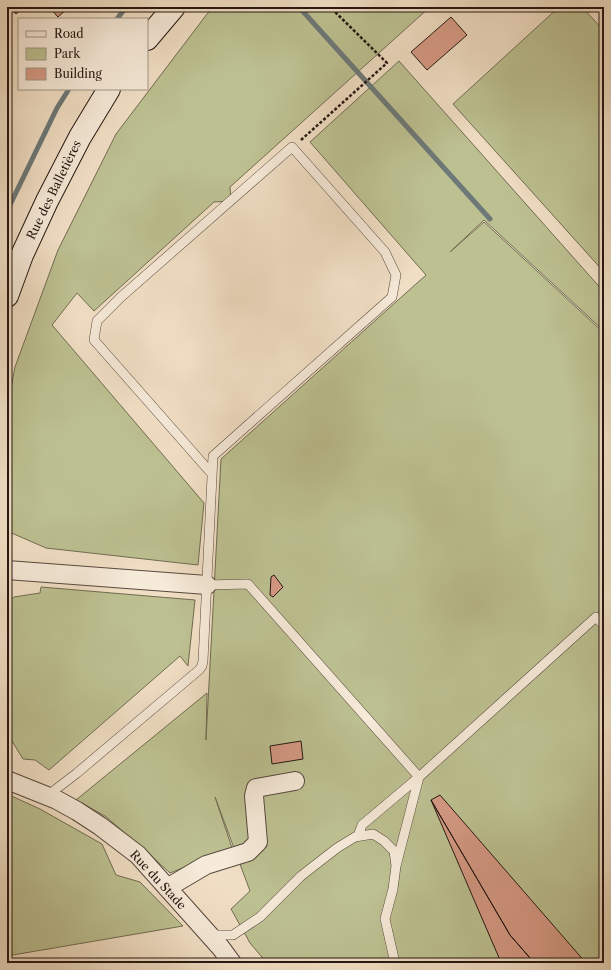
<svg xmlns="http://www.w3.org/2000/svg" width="611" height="970" font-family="'Libre Caslon Text',serif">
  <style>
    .green { fill: #bdc192; stroke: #706c52 }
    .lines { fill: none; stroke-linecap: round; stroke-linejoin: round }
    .stream { stroke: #6d7978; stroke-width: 5 }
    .building { fill: #d69a85; stroke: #241712 }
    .lane-casing { stroke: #57493f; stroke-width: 10 }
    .street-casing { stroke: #57493f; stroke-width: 20 }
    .secondary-casing { stroke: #241712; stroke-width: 24 }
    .path { stroke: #241712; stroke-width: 2.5; stroke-dasharray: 3 2; stroke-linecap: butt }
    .lane { stroke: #f6ead9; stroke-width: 9 }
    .street { stroke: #f6ead9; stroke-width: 18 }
    .secondary { stroke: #f6ead9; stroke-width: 22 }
    .labels { text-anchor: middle; stroke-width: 3.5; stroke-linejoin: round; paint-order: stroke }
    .street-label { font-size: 12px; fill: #241712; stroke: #f6ead9 }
  </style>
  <rect width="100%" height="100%" fill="#f1dfc5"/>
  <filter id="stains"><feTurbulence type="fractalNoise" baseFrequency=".005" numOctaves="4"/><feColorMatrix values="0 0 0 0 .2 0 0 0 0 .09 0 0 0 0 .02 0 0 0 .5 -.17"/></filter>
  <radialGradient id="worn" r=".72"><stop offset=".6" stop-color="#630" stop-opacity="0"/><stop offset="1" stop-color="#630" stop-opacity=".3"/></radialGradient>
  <path class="green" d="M214,7h216l-200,180 1,14 -17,1 -120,109 -17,-18 -25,32 152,178 -6,62 -152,-17 -39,-17v-121l8,-43 43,-117 58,-116 91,-120z
    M559,7h23l22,24v241l-151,-168z
    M399,61l205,231v39l-120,-111 -34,32 34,-30 120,111v630h-337l-17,-20 -19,-34 19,-18 -35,-94 17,51 -62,25 -24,-22 -41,-35 -29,-16 131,-107 -1,47 15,-281 205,-184 -116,-133z
    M41,587l154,13 -7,66 -8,-10 -131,114 -14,-10 -12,-1 -16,-26v-130l7,-6 26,-4z
    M7,794l33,15 62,35 14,31 24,7 43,44 -176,30z"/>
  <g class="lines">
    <path class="stream" d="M299,7l191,212
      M117,19l9,-12
      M8,209l49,-101 12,-19"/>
  </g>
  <path class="building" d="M9,7h15l-8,7z
    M49,7h20l-11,10z
    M451,17l16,18 -40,35 -16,-18z
    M274,575l9,12 -10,10 -3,-2 1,-18z
    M301,741l2,18 -31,5 -2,-18z
    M440,795l146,168h-50l-6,-5 -20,-23 -79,-135z
    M431,800l79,135 20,23 6,5h-33l-3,-3z"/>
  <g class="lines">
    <g class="lane-casing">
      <path id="lane" d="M207,585l41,-1 171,193 -23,89
        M47,796l30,-23 122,-103 3,-4 1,-5 10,-205 179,-159 4,-22 -11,-23 -93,-105 -171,150 -24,24 -3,19 118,134
        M358,836l4,-11 57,-48 177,-160 8,9
        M211,935h22l27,-18 41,-41 36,-28 18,-11 18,-3 11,7 10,10 2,15 -3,23 -8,30 10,44"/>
    </g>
    <g class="street-casing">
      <path id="street" d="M7,570l200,15
        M7,780l50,20 20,11 23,15 38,29 83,93 11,15
        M167,888l39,-23 42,-13 10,-10 -4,-46 2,-8 39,-7"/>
    </g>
    <g class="secondary-casing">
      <path id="secondary" d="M147,39l27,-32
        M7,296l15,-41 25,-54 33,-64 29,-48"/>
    </g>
    <path class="path" d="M301,140l77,-69 9,-8 -57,-56"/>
    <use href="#lane" class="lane"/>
    <use href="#street" class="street"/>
    <use href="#secondary" class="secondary"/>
  </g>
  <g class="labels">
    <g class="street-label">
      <text transform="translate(54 190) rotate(-64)" y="4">Rue des Balletières</text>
      <text transform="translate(158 880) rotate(47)" y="4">Rue du Stade</text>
    </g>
  </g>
  <rect width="611" height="970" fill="none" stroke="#f1dfc5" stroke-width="24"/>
  <rect x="8" y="8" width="595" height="954" fill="none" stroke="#241712" stroke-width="2"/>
  <rect x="12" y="12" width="587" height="946" fill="none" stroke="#241712"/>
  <rect x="18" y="18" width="130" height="72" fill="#f6ead9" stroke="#a29689"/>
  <rect x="26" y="31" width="20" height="6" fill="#f6ead9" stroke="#a29689"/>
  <text x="54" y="38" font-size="12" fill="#241712">Road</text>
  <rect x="26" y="48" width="20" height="12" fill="#bdc192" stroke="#a29689"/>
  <text x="54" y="58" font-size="12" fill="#241712">Park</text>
  <rect x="26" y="68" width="20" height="12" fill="#d69a85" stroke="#a29689"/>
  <text x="54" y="78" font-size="12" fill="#241712">Building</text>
  <rect width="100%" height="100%" filter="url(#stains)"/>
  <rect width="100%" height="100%" fill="url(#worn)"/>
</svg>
